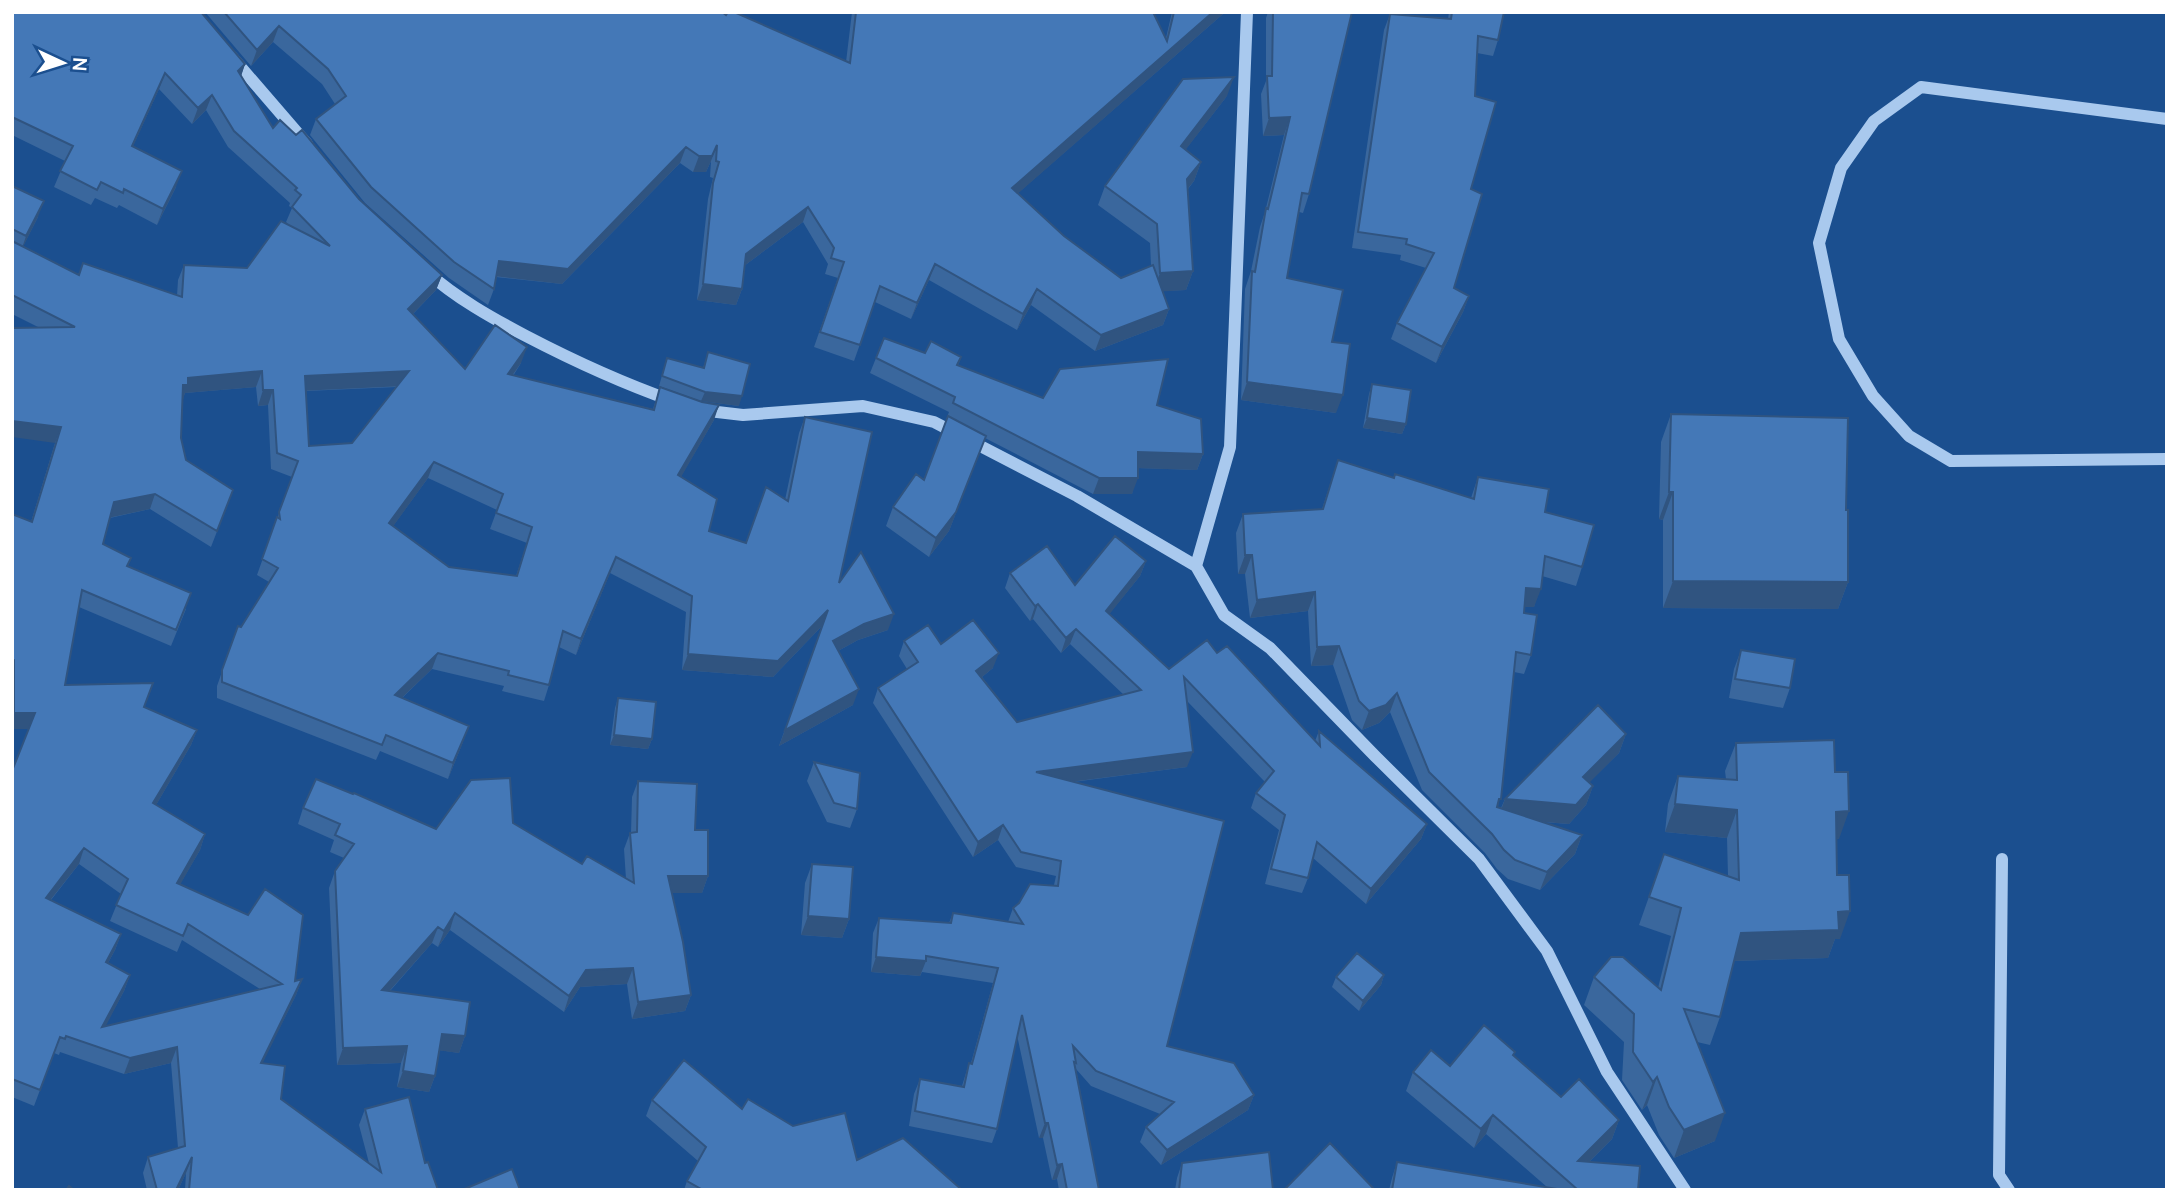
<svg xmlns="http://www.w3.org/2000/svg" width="2179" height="1202" font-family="Manrope,sans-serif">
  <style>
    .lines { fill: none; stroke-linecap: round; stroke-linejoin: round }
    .minor { stroke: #a9c9ee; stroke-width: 12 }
    .wall { fill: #3a679d; fill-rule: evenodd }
    .shaded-wall { fill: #305480 }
    .building { fill: #4478b7; stroke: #305480; stroke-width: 2; fill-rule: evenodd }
  </style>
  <rect width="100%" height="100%" fill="#1b4f8f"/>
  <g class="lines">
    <path class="minor" d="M1247,12l-17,435 -34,119 28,49 46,33 105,108 104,103 68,92 60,121 78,118
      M232,57l75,87
      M2167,119l-246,-32 -47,34 -33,47 -22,75 20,96 34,57 36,40 42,25 216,-2
      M427,272c29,26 65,46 99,64 48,25 96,47 147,65
      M700,410l43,5 120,-9 71,16 143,74 119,70
      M2002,859l-3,316 10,15"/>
  </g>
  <path class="wall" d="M12,12l233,52 -4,12 32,52 86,71 83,76 -6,15 -23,24 52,55 56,-6 -8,13 140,33 7,-22 54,33 -33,56 28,55 37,12 39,-43 14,-67 6,-16 34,166 49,47 -30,10 -20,11 15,54 -74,41 43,-120 -49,51 -91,-7 4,-58 -76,-39 -34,82 -17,-8 -10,38 -5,16 -42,-10 2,-5 -72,-17 -30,29 61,44 -15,37 -68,-28 -4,9 -159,-62v-12l21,-60 3,1 28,-45 -12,-7 35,-98 -21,-8 -3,-64 -10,1 -2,-19 -71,6 -3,7 -1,38 5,22 47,30 -22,57 -61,-38 -40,9 -7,26 28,14 -3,8 58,43 -15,37 -92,-39 -14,78 79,22 53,23 -6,15 -35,60 49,29 -5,16 -20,34 115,97 7,-2 -6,16 -34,68 19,36 88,64 -10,-38 6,-16 60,54 13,27h-253l1,-17 -8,17h-31l-4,-17 5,-16 30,-9 -7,-85 -47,11 -64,-22 -1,3 -5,-2 -20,53 -22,-9v-326l17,-42h-17v-215l19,8 24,-79 -15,-115 -28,-14v-128l26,31 -15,29 56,29 98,21 1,-16 6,-15 63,3 42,-43 -3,-3 6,-14 -3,-2 1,-3 -62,-56 -22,-37 -14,14 -33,-35 -26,57 43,41 -19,38 -38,-20 -2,3 -22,-10 -4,7 -37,-18 11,-26 -53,-26zM396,387l-44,56 -43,3 -3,-55zM428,478l69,32 -7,19 37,14 -11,33 -67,-9 -56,-41zM79,864l42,30 -11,27 67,31 5,-12 78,49 -155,37 19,-35 6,-16 -22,-12 7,-13 6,-16 -70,-34z
    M205,12h517l124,50 6,-50h301l13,26 6,-26h52l-1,2 -205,179 46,43 57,42 30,-12 -1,-23 -52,-38 7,-19 122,-90 -42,54 16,12 -7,19 -6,8 5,82 -7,19 -24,1 7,18 -6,16 -68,26 -64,-46 -14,25 -88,-50 -18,39 -36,-17 -21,59 -40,-14 24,-69 -13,-4 3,-10 -25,-42 -59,44 -2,23 -6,16 -39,-5 11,-101 5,-21 -3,-1 1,-16 -5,11h-13l-13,-9 -118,121 -66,-7 -2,12 -6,16 -39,-27 -84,-75 -55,-68 6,-16 19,-15 -13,-20 -49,-42 -22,24z
    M1268,12h84l-43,182 -6,19 -4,-1 -12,66 45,64 4,71 -95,-13 4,-111 6,-18 9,-44 5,-15 19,-77 -21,1 -2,-42 5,-13v-63z
    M1449,12h55l-6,28 -5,16 -16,-3 -6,136 -17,99 15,8 -6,16 -27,51 -45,-24 6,-16 29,-55 -26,-8 1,-5 -49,-7 32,-218 6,-16 58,5z
    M708,352l31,54 -38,-5 -42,-15 8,-28 36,10z
    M925,353l36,4 -3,9 85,32 114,7 46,49 -6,16 -59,-2 -6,26h-39l-108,-56 -36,93 -20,26 -43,-31 7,-19 31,-27 25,-68 -79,-39 6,-15z
    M1372,384l34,40 -4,10 -39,-6 6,-34z
    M1671,414l175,96 2,72 -10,27 -175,-1v-88l-4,-1 2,-77z
    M1338,460l55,18 78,20 7,-21 67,35 37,55 -6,19 -34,-10 -8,31h-9l-1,6 7,42 -7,19 -10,-2 -16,135 3,1 4,-9 121,-65 -7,19 -30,29 4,4 -7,19 -17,19 -27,-2 40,13 -7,19 -35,36 -32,-11 -11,-10 -12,-16 -63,-63 -32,-78 -11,11 -17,7 -10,-10 -19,-55 -22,1 -3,-55 -58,7 -5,-44h-7l-2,-41 7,-19 79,-5z
    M1146,561l-6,15 -31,38 60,55 48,-16 98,88 4,-10 108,93 -6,15 -55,65 -53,-46 -5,20 -6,15 -37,-9 14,-54 -28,-22 5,-15 9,-11 -78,-81v66l-114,15 94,264 87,49 -6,15 -87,55 -21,-23 6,-15 14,-13 -69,-28 -15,-17 23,121h-40l-2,-11 -5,1 -9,-42h-4l-22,-103 -20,94 -5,14 -83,-17 5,-32 6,-15 42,7 7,-23h2l22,-80 -71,-11 -2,4 -49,-4 2,-39 6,-15 70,5 4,-10 55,9 5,-14 41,-23 2,-9 -40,-9 -18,-27 -25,17 -100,-154 5,-15 29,-19 -8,-13 5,-15 37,3 52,24 -11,9 35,45 107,-27 -54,-51 -9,9 -28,-34 -3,2 -25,-33 5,-15 65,12z
    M1741,650l49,38 -7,20 -54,-10 5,-29z
    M618,698l34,41 -4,10 -38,-4 5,-37z
    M1736,743l99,29 4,67h-3l4,100h-5l-7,19 -94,3 -14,56 -10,28 -13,-3 18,99 -41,17 -15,-23 -12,-30 -5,5 -20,-30 2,-38 -40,-37 10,-28 64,11 13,-52 -32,-11 25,-71 64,22 -1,-38 -62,-6 3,-28 10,-28 48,3 -1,-8z
    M814,762l43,47 -7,19 -23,-6 -20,-41z
    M638,781l57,49 13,46 -6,17h-31l20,102 -6,16 -53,8 -5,-35 -47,3 -16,25 -114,-82 -12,17 -6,-4 -42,48 75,45 -6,17 -20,-3 -4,26 -6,16 -32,-5 4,-24 -64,2 -8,-177 6,-17 9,-13 -14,-6 4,-12 -36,-16 5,-16 133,21 77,-6 69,41 44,15 -2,-30 6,-16h1l1,-36z
    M812,864l37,55 -7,19 -41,-3 4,-52z
    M1384,975l-3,10 -22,26 -27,-24 4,-10z
    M1514,1056l47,41 58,23 -7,19 -23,23 49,28h-249l3,-12 5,-16 150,25 -61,-53 -12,14 -68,-57 7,-19z
    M652,1100l90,9 51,17 64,34 105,30h-278l3,-9 11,-20 -52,-45z
    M1182,1163l91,27h-98l2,-12z"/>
  <path class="shaded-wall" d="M1213,12h11l-1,2 -217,190 6,-16z
    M279,26l-6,16 -22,24 6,-16z
    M245,64l-5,15 -2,-8z
    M165,73l-6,16 -33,73 6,-16z
    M1234,77l-7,19 -53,69 7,-19z
    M212,95l-6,15 -14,14 6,-16z
    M1290,117l-6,18 -21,1 6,-18z
    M717,145l-6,16 -5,11h-13l6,-16z
    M686,147l-6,16 -118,121 -68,-8 5,-15z
    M1201,162l-7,19 -14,17 7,-19z
    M182,171l-6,16 -19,38 6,-16z
    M44,201l-6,16 -17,34 5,-15z
    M808,207l-5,15 -63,47 6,-15z
    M935,264l-6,16 -18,39 6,-16z
    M1193,271l-7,19 -33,2 7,-19z
    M442,275l-6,15 -34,35 6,-16z
    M703,284l39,5 -6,16 -39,-5z
    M1037,289l-6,16 -14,25 6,-16z
    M1469,296l-6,16 -27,51 6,-16z
    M1169,309l-6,16 -68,26 6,-16z
    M527,347l-6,16 -19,27 6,-16z
    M262,371l-6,16 -71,6 -2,7 -6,1 6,-16 5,-7z
    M409,371l-5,15 -105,5 6,-15z
    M1247,382l96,13 -7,18 -95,-13z
    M263,390h10l-5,15 -10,1z
    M705,392l37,4 -3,10 -38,-5z
    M719,405l-5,15 -41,71 5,-16z
    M1367,418l39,6 -4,10 -39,-6z
    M12,421l49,6 -6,16 -43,-6z
    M1138,452l65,2 -6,16 -65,-2z
    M979,455l-30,76 -20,26 7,-19z
    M434,462l-6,16 -44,61 5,-16z
    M1099,478h39l-6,16h-39z
    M1669,492h4l-10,28 -4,-1z
    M155,494l-5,15 -42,9 6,-16z
    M1245,555h7l-7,19h-7z
    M616,557l-6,16 -34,82 5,-16z
    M1146,561l-6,15 -40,50 6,-15z
    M1673,581l175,1 -10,27 -175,-1z
    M1526,588l15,1 -7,18h-15z
    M1315,592l-7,19 -58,7 7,-18z
    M1038,604l-5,15 -3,2 5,-15z
    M828,610l-6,16 -49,51 -91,-7 6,-16z
    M894,614l-6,16 -30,10 -31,17 6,-16 31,-17z
    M1076,629l-6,15 -9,9 5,-15z
    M1339,646l-6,19 -22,1 6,-19z
    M438,653l-6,16 -43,41 6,-15z
    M999,653l-6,15 -22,18 5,-15z
    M859,689l-6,16 -74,41 6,-16z
    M1397,693l-7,19 -11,11 -17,7 7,-19z
    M14,713h21l-6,16h-17v-11z
    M469,726l-6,16 -15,37 5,-16z
    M197,730l-6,15 -43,74 5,-16z
    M1626,734l-7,19 -43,43 7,-19z
    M614,735l38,4 -4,10 -38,-4z
    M1193,752l-6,15 -156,20 5,-15z
    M1593,786l-7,19 -17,19 -71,-6 7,-19z
    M1675,804l62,6 -10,28 -62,-6z
    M1849,811l-10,28 -14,1 11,-28z
    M1427,824l-6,15 -55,65 5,-15z
    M1003,825l-5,15 -25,17 5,-15z
    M205,834l-5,16 -28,49 5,-16z
    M1582,835l-7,19 -35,36 7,-18z
    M84,848l-5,16 -39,49 6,-15z
    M668,876h40l-6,17h-40z
    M1850,911l-10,28h-5l-7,19 -97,3 10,-28 97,-21z
    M455,913l-5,17 -12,17 6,-16z
    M808,916l41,3 -7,19 -41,-3z
    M438,927l-6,16 -56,63 6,-16z
    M121,934l-6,16 -15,28 6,-16z
    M876,957l50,4 -6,15 -49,-4z
    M633,968l-6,16 -47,3 -16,25 5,-16 17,-26z
    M130,975l-6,16 -27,52 5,-16z
    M1384,975l-3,10 -22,26 4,-10z
    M302,979l-6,16 -41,84 6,-16z
    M691,995l-6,16 -53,8 6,-17z
    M442,1034l23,2 -6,17 -23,-3z
    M407,1046l-6,17 -64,2 6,-17z
    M177,1047l-6,16 -47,11 6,-16z
    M403,1071l32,5 -6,16 -32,-5z
    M1657,1077l-10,28 -5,5 11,-28z
    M1254,1095l-6,15 -87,55 6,-15z
    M1725,1113l-10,28 -41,17 10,-28z
    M1493,1115l-7,19 -12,14 7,-19z
    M1619,1120l-7,19 -41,41 7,-19z
    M1045,1123h3l-5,15h-4z
    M192,1157l-6,16 -8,17h-2z
    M1062,1164l-5,15 -5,1 5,-15z"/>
  <path class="building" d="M12,12h189l44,52 -7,7 35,57 7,-8 16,15 6,-5 57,69 83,76 -34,34 57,60 30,-44 32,22 -19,27 146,36 6,-23 42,15 17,3 -41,70 39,24 -8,32 37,12 20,-56 22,14 17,-84 67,15 -33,151 22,-31 33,62 -30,10 -31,17 26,48 -74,41 43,-120 -50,51 -90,-7 4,-58 -76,-39 -35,82 -18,-8 -14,54 -41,-10 1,-4 -71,-18 -43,42 74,31 -16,37 -67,-28 -4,10 -160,-63v-12l16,-44 3,1 37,-59 -16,-9 15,-42 3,2 -1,-7 19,-51 -21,-8 -4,-63h-10l-1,-19 -74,7v7h-5l-2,53 5,22 47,30 -16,41 -62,-37 -41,8 -11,42 28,14 -4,8 64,27 -15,37 -94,-40 -17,95 88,-2 -9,24 53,23 -44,73 52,31 -28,49 71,32 17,-26 38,26 -8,66 7,-2 -41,84 24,3 -4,33 100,73 -16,-63 44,-12 16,66 3,-1 10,28h-249l3,-33 -16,33h-19l-9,-33 37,-11 -8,-99 -47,11 -64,-22 -1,3 -5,-2 -20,53 -28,-11v-308l23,-58h-21v-53l-2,-1v-145l20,8 29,-95 -49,-6v-93l63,-1 -63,-32v-54l67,34 4,-12 99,34 2,-32 63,3 34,-47 49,25 -38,-39 9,-12 -6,-5 2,-2 -63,-57 -22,-36 -14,13 -33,-35 -33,73 50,25 -19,38 -39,-20 -1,4 -22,-11 -4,8 -37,-19 13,-25 -61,-29zM409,371l-57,72 -43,3 -4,-70zM434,462l69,32 -7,19 36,14 -15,49 -68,-9 -60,-44zM84,848l44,31 -12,26 67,31 5,-12 94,60 -180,43 28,-52 -24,-13 15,-28 -75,-36z
    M224,12h498l4,3 2,-3h6l116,51 6,-51h297l14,29 7,-29h39l-201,176 52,48 57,42 32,-13 16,44 -68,26 -64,-46 -14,25 -88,-50 -18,39 -37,-17 -20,59 -40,-13 24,-70 -13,-4 3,-10 -26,-41 -62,47 -4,35 -39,-5 10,-101 6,-21 -3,-1 1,-16 -5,11h-13l-13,-9 -118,122 -69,-8 -5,28 -40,-27 -83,-75 -55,-68 30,-23 -18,-27 -49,-43 -22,24z
    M1273,12h79l-43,182 -7,-1 -15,85 56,12 -11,52 18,2 -7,51 -96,-13 5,-111 3,1 11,-64 2,1 22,-92 -21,1 -2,-42h5z
    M1452,12h52l-6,28 -20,-4 -3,60 21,6 -25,87 11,5 -28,94 15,8 -27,51 -45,-24 37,-70 -28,-9 1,-5 -49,-7 32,-218 61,5z
    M1234,77l-53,69 20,16 -14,17 6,92 -33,2 -3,-49 -52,-38 78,-107z
    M12,186l32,15 -18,35 -14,-7z
    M884,338l41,15 6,-12 30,16 -4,8 86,33 17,-29 108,-10 -11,46 44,14 2,35 -65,-2v26h-39l-146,-75 2,-6 -79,-39z
    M708,352l42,12 -8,32 -37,-4 -43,-16 5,-18 37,10z
    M1372,384l39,6 -5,34 -39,-6z
    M1671,414l177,4 -2,92h2v72l-175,-1v-89h-4z
    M948,416l38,20 -30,76 -20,26 -43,-31 23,-33 8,6z
    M1338,460l56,18 1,-4 79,25 4,-22 71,12 -4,23 49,13 -12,42 -37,-11 -4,33 -15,-1 -2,25 13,2 -6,40 -15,-3 -15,147h-2l-2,8 85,28 -35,37 -32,-12 -11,-10 -12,-16 -63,-62 -32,-79 -11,12 -17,6 -10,-10 -20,-55 -22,1 -2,-55 -58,8 -5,-45h-7l-2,-41 80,-5z
    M1115,536l31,25 -40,50 63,58 38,-29 10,13 10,-7 93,100 -1,-15 108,93 -56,65 -54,-47 -9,36 -37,-9 14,-54 -29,-22 18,-22 -90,-94 9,75 -157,20 188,49 -57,225 67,17 20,32 -87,55 -21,-23 28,-25 -78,-31 -23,-25 3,17 -2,-1 25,128h-32l-5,-26 -5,1 -9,-42h-3l-23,-108 -25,114 -82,-18 5,-32 44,8 5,-24 3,1 26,-96 -72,-12v5l-50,-4 3,-39 72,5 2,-10 70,11 -10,-16 6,-5 11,-19 28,2 3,-25 -40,-9 -18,-27 -25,17 -100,-154 40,-26 -14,-21 24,-16 13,19 32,-24 26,33 -23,18 41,51 124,-32 -65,-61 -10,9 -28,-34 -3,2 -25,-33 37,-27 28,39z
    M1741,650l54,9 -5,29 -55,-9z
    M618,698l38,4 -4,37 -38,-4z
    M1598,705l28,29 -43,43 10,9 -17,19 -71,-6z
    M1834,740l1,32h13l1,39 -13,1 1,63h12l1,36 -12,1 1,18 -98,3 -21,84 -36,-8 41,104 -41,17 -15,-23 -12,-30 -4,5 -20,-30 1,-38 -40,-37 17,-20h12l38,33 20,-82 -32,-11 15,-43 75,26 -2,-70 -62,-6 3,-28 59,4 -1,-37z
    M814,762l46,11 -3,36 -23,-6z
    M510,778l3,45 69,41 5,-8 47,27 -4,-50 7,-1 1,-51 59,3 -2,46h13v46h-40l15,66 8,53 -53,7 -5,-34 -47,2 -17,26 -114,-83 -11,18 -6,-4 -56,63 88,12 -5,34 -23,-2 -7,42 -32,-5 4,-25 -64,2 -8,-177 19,-27 -19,-9 5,-11 -37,-16 13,-29 37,15 1,-1 82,36 35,-49z
    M812,864l41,3 -4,52 -41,-3z
    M1357,953l27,22 -21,26 -27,-24z
    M1484,1025l31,27 -2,3 48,42 18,-18 40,41 -41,41 62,5 -2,24h-60l-85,-75 -12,14 -68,-57 18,-22 19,16z
    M684,1060l58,49 6,-10 45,27 52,-13 12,47 46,-22 59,52h-259l-16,-9 19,-34 -54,-47z
    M1330,1143l45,47h-91z
    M1269,1152l4,38h-94l3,-27z
    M1397,1162l166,28h-171z
    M512,1169l8,21h-58z
    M69,1186l5,4h-8z"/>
  <rect width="2179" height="1202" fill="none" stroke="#ffffff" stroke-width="28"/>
  <g transform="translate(63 63) rotate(94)" stroke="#1b4f8f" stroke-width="5" paint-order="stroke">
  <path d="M0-5L12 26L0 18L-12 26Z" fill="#ffffff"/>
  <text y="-10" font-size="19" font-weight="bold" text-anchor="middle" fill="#ffffff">N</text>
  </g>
</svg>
